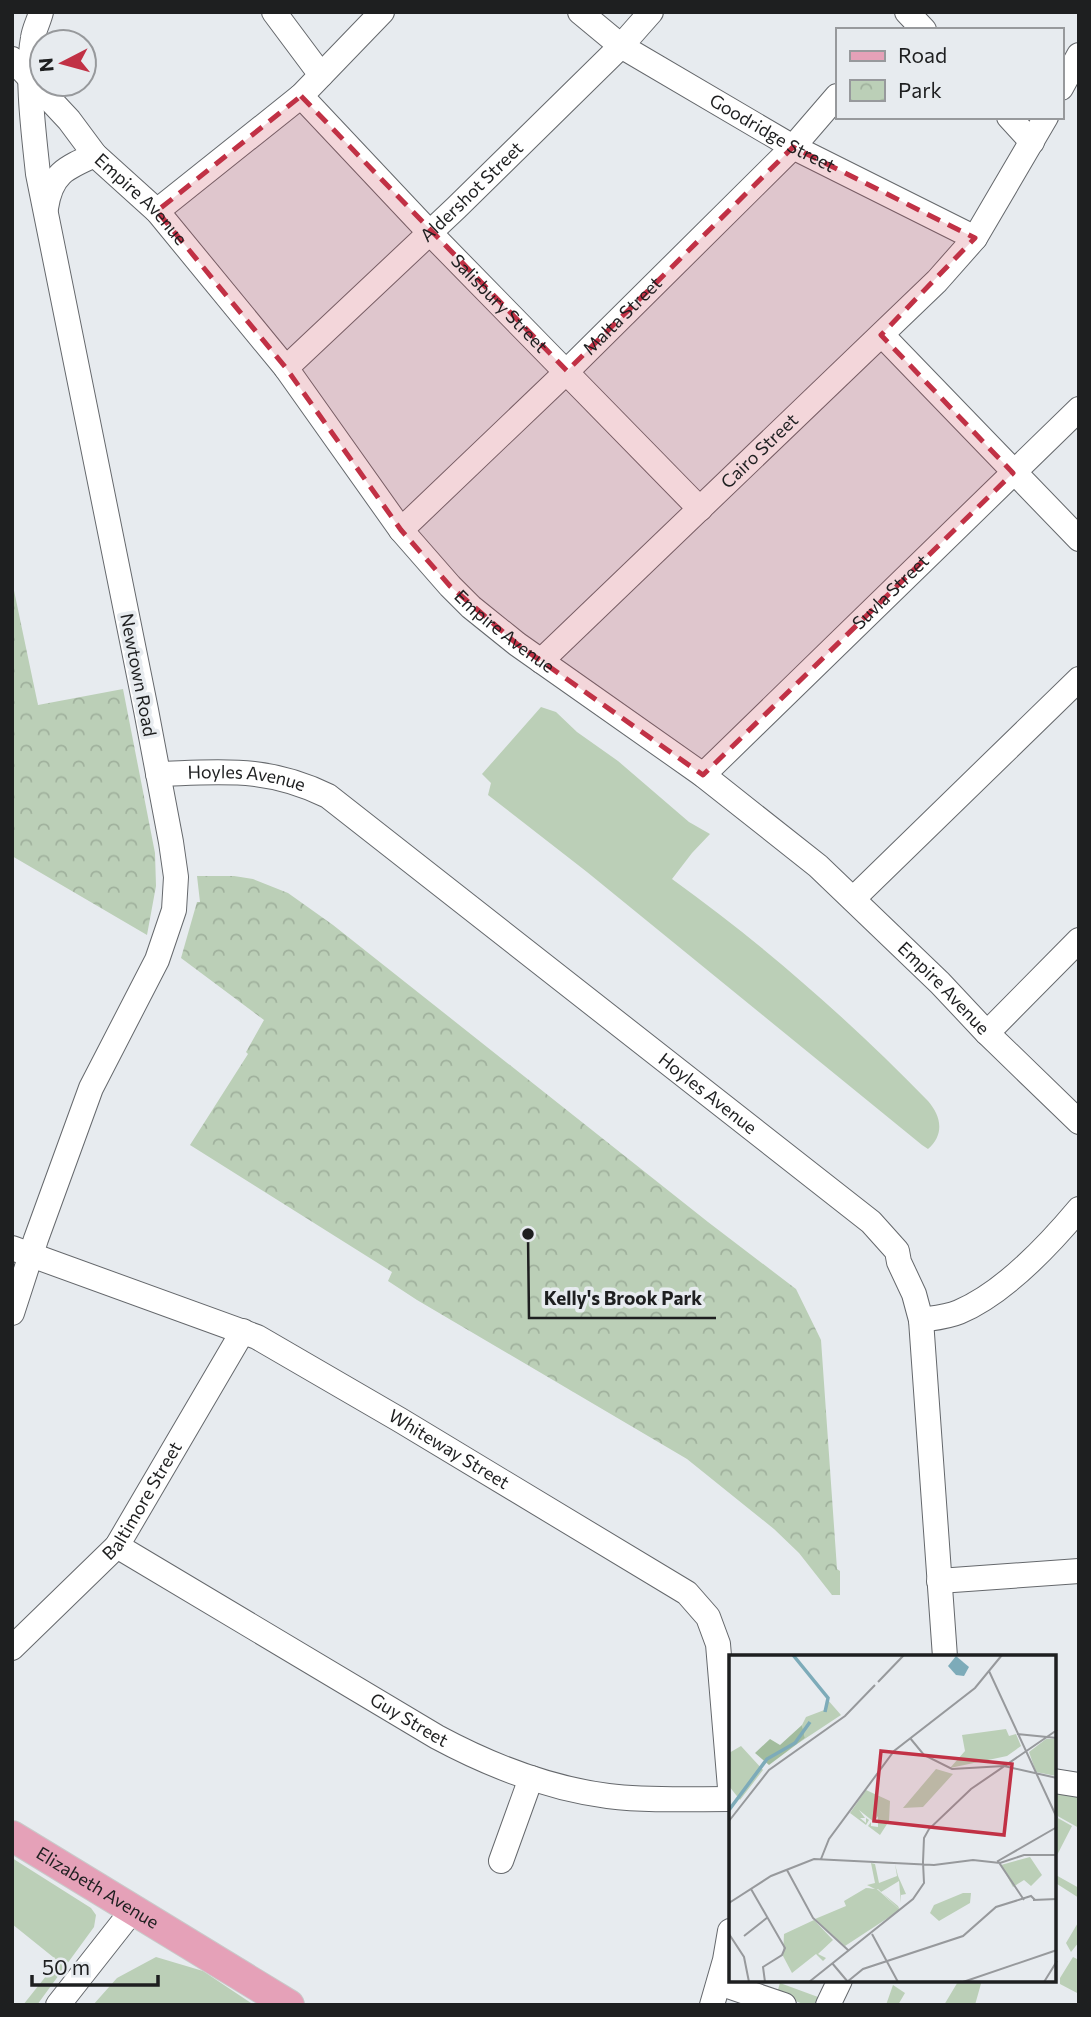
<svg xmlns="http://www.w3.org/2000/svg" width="1091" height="2017" font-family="Commissioner,sans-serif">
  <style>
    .grass { fill: #bbcfb7 }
    .park { fill: url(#park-crowns) }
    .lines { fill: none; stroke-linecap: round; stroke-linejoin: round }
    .minor-casing { stroke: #65686c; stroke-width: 26 }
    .major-casing { stroke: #c9c9c9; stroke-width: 32 }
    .minor { stroke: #fff; stroke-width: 24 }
    .major { stroke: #e5a1b8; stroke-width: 30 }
    .marked { fill: #c13145; fill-opacity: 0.2; stroke: #c13145; stroke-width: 5; stroke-dasharray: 14 9; stroke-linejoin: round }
    .labels { text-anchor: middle; stroke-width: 7; stroke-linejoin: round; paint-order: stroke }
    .street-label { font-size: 18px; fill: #1e1f20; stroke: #e7ebef }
    .inset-river { fill: none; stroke: #7dabb9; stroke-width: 3.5 }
    .inset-road { fill: none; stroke: #97999c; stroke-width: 2 }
    .view { fill: #c13145; fill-opacity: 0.15; stroke: #c13145; stroke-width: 3.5 }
    .inset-edge { fill: none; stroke: #1e1f20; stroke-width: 3.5 }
    .leader { fill: none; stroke: #1e1f20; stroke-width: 2.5 }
    .callout-dot { fill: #1e1f20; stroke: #e7ebef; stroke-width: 2.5 }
    .callout-label { font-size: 19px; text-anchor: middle; font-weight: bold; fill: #1e1f20; stroke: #e7ebef; stroke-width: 7; stroke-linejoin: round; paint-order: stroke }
  </style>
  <defs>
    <pattern id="park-crowns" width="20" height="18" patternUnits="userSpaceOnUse" patternTransform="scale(1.75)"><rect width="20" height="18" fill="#bbcfb7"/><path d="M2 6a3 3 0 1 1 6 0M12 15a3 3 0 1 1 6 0" fill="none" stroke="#a0b19d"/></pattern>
  </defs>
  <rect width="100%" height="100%" fill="#e7ebef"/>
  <path class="grass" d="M541,707l15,5 21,20 41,29 71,61 21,12 -18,19 -20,26c92,66 177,141 256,222 13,15 17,33 0,48l-6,-4 -335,-273 -99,-77 3,-12 -9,-9z
    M1054,1791l25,4v33l-25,-14z
    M1056,1817l16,9 -18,35v-43z
    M12,1858l79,50 5,7 -2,12 -57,78h-14l35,-44 -46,-37z
    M1054,1874l25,14v10l-25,-16z
    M1079,1921v21l-8,10 -5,-9z
    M156,1957l47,14 51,34h-161l24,-27z
    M1073,1957l6,3v34l-19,-10v-6z
    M959,1980h23l-7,25h-31z
    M780,1983l38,14 -4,8h-9l-28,-12z
    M893,1985l12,8 -7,12h-12z"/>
  <path class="park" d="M12,581l26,124 85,-16 32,164 1,33 -9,49 -135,-79z
    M197,876h37l19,3 35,14 45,32 375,297 88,67 25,51 16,229 3,2v24h-8l-33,-42 -25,-24 -87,-70 -270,-159 -29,-19 4,-9 -202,-127 58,-91 -2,-2 18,-32 -83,-62 16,-56h3z"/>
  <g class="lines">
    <g class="minor-casing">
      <g id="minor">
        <path d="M274,12l47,63"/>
        <path id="s1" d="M580,12l41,34 172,101 182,91"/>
        <path d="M907,12l17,18"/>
        <path id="s2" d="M12,59l57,61 26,35 62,56 129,157 115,162 49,56 21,21 46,37 186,131 115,91 122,117 47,50 92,89"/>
        <path d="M1061,88l18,-33"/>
        <path id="s3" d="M301,96l129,137 270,276"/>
        <path d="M1009,117l23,25"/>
        <path d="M46,208c5,-34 19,-40 49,-53"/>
        <path d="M157,211l144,-115 81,-84"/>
        <path d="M882,335l197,204"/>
        <path id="s4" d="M286,368l170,-160 165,-162 30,-34"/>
        <path id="s5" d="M401,530l156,-149 236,-234 44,-51"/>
        <path id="s6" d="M541,661l396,-380 38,-43 71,-121"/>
        <path id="s7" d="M158,774c65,-2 109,-8 170,22l543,426 26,29 2,11 15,32 7,26 24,337"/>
        <path id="s8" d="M703,775l376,-366"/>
        <path d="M853,899l226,-220"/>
        <path d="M987,1033l92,-93"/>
        <path id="s9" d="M12,1248l245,89 143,83 287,173 21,24 10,27 12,144"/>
        <path d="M12,1313l24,-74 55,-151 66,-128 17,-50 2,-33 -5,-35 -25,-132 -108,-536c-4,-39 -12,-98 -5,-136 1,-9 6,-17 8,-26"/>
        <path d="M921,1320c13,-2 26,-3 38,-8 45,-19 89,-66 120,-103"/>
        <path id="s10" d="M117,1546l320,191c54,29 110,51 171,59 41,5 82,3 122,3"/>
        <path d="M939,1581l140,-10"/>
        <path id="s11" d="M12,1648l105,-102 126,-215"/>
        <path d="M1054,1781l25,4"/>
        <path d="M501,1861l30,-83"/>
        <path d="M719,1983l65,22"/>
        <path d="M58,2005l74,-94"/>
        <path d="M712,2005l13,-45 5,-29"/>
        <path d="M828,2005l12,-25"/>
      </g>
    </g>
    <g class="major-casing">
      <g id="major">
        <path id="s12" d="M12,1836l277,169"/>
      </g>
    </g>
    <use href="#minor" class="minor"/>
    <use href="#major" class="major"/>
  </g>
  <path class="marked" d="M301,96l266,275 226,-224 182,91 -94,97 132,138 -310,302 -186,-131 -67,-58 -49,-56 -115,-162 -129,-157z"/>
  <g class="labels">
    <g class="street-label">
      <text dy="6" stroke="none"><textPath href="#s1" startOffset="228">Goodridge Street</textPath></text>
      <text dy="6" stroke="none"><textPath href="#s4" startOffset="256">Aldershot Street</textPath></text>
      <text dy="6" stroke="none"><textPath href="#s2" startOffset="191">Empire Avenue</textPath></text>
      <text dy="6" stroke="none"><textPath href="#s3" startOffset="287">Salisbury Street</textPath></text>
      <text dy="6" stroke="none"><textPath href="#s5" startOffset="308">Malta Street</textPath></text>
      <text dy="6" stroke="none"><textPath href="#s6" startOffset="303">Cairo Street</textPath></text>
      <text dy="6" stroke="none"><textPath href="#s8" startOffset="262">Suvla Street</textPath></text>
      <text dy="6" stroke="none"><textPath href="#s2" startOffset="758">Empire Avenue</textPath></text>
      <text transform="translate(138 675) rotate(79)" y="6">Newtown Road</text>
      <text dy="6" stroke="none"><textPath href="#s7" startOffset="89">Hoyles Avenue</textPath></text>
      <text dy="6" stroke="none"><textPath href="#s2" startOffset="1325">Empire Avenue</textPath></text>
      <text dy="6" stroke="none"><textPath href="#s7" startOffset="656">Hoyles Avenue</textPath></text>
      <text dy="6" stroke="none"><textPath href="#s9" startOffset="483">Whiteway Street</textPath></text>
      <text dy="6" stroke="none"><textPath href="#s11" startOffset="198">Baltimore Street</textPath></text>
      <text dy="6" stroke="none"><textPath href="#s10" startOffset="340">Guy Street</textPath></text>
      <text dy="6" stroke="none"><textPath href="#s12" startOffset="100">Elizabeth Avenue</textPath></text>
    </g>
  </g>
  <g transform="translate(729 1655)">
    <rect width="327" height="327" fill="#e7ebef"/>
    <path d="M98,44l14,16 -47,31 11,-8 -3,-13 4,-8 21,-8zM12,91l22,24 -23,30 -11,-14v-33zM137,135l24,11 -1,20 -9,14 -12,-9 3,-4v4l7,1v-11l-4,6 -15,-12 6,8h-5l6,5v-5l3,2 -3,5 -16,-12zM166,207v2l3,12 8,18 -5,1v8l-2,-22 -18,11 17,14 2,4 -22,-21 -4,3 -8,-4 9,1 -8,-4 8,-2 -4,-20 4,1 4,19 18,-7 -2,-12 -15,-1zM85,265l19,20 -15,14 8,4 -3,3 -7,-7 -24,19 -9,-17 1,-22z" fill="#bbcfb7"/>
    <path d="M73,70l3,13 -36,27 -14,-12 15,-14 10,6z" fill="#a2bc9d"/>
    <path d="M317,84h10v37l-20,-4 -7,-20z" fill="#bbcfb7"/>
    <path d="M277,74l3,7 7,-2 5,12 -14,10 -57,12 15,-17 -3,-16zM207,114l17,5 -30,33 -20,1zM301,202l12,18 -11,11 -7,-6 -11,7 -12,-22zM137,233l12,2 22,20 -55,36 -30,-27 31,-13 -2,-5zM234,238h8l-1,10 -31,18 -9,-8 4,-8z" fill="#bbcfb7"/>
    <path d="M227,1l13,11 -5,9 -8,-1 -8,-9z" fill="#7dabb9"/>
    <path class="inset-river" d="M64,0l35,43 -3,14M0,155l38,-51 28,-16 15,-21"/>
    <path class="inset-road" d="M260,16l68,147M149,27l26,-27M288,79l40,4M181,83l14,17 28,14 52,-3 53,12M0,166l40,-51 76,-54 30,-31M92,204l8,-20 65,-88 81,-63 27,-33M194,207l1,-24 5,-9 42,-40 86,-59M58,215l26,48 35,32M22,234l34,59 -3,7 -19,12 2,15M295,245l-26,-39 59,-34M304,245l24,-1M0,248l42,-27 43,-17 120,6 39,-5 27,3 24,-8h33M0,279l15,23 5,25M143,279l26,48M15,281l24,-19M103,308l16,19M80,327l104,-83 11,-16 -1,-21M118,327l16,-13 100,-33 33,-29 35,-11 4,4M234,327l94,-32M315,327l13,-21"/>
    <path class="view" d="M152,96l131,13 -8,71 -130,-14z"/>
    <rect width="327" height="327" class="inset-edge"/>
  </g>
  <path class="leader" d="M528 1234L529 1318H716"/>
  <circle class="callout-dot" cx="528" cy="1234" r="7"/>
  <g class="callout-label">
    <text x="623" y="1305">Kelly's Brook Park</text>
  </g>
  <rect width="1091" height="2017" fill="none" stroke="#1e1f20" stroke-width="28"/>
  <rect x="836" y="28" width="228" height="91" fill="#e7ebef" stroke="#97999c" stroke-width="2"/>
  <rect x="850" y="51" width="35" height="10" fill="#e5a1b8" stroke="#97999c" stroke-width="2"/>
  <text x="898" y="63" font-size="21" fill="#1e1f20">Road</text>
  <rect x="850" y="80" width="35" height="21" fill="url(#park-crowns)" stroke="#97999c" stroke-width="2"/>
  <text x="898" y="98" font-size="21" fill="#1e1f20">Park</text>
  <g transform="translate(63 63) rotate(264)"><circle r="33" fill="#e7ebef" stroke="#97999c" stroke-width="2"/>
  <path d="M0-5L12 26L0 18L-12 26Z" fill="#c13145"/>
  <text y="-10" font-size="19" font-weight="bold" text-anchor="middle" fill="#1e1f20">N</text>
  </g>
  <path d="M32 1975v10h126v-10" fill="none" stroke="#1e1f20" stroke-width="3.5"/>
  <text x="42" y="1975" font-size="21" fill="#1e1f20" stroke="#e7ebef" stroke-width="5" paint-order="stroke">50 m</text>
</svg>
